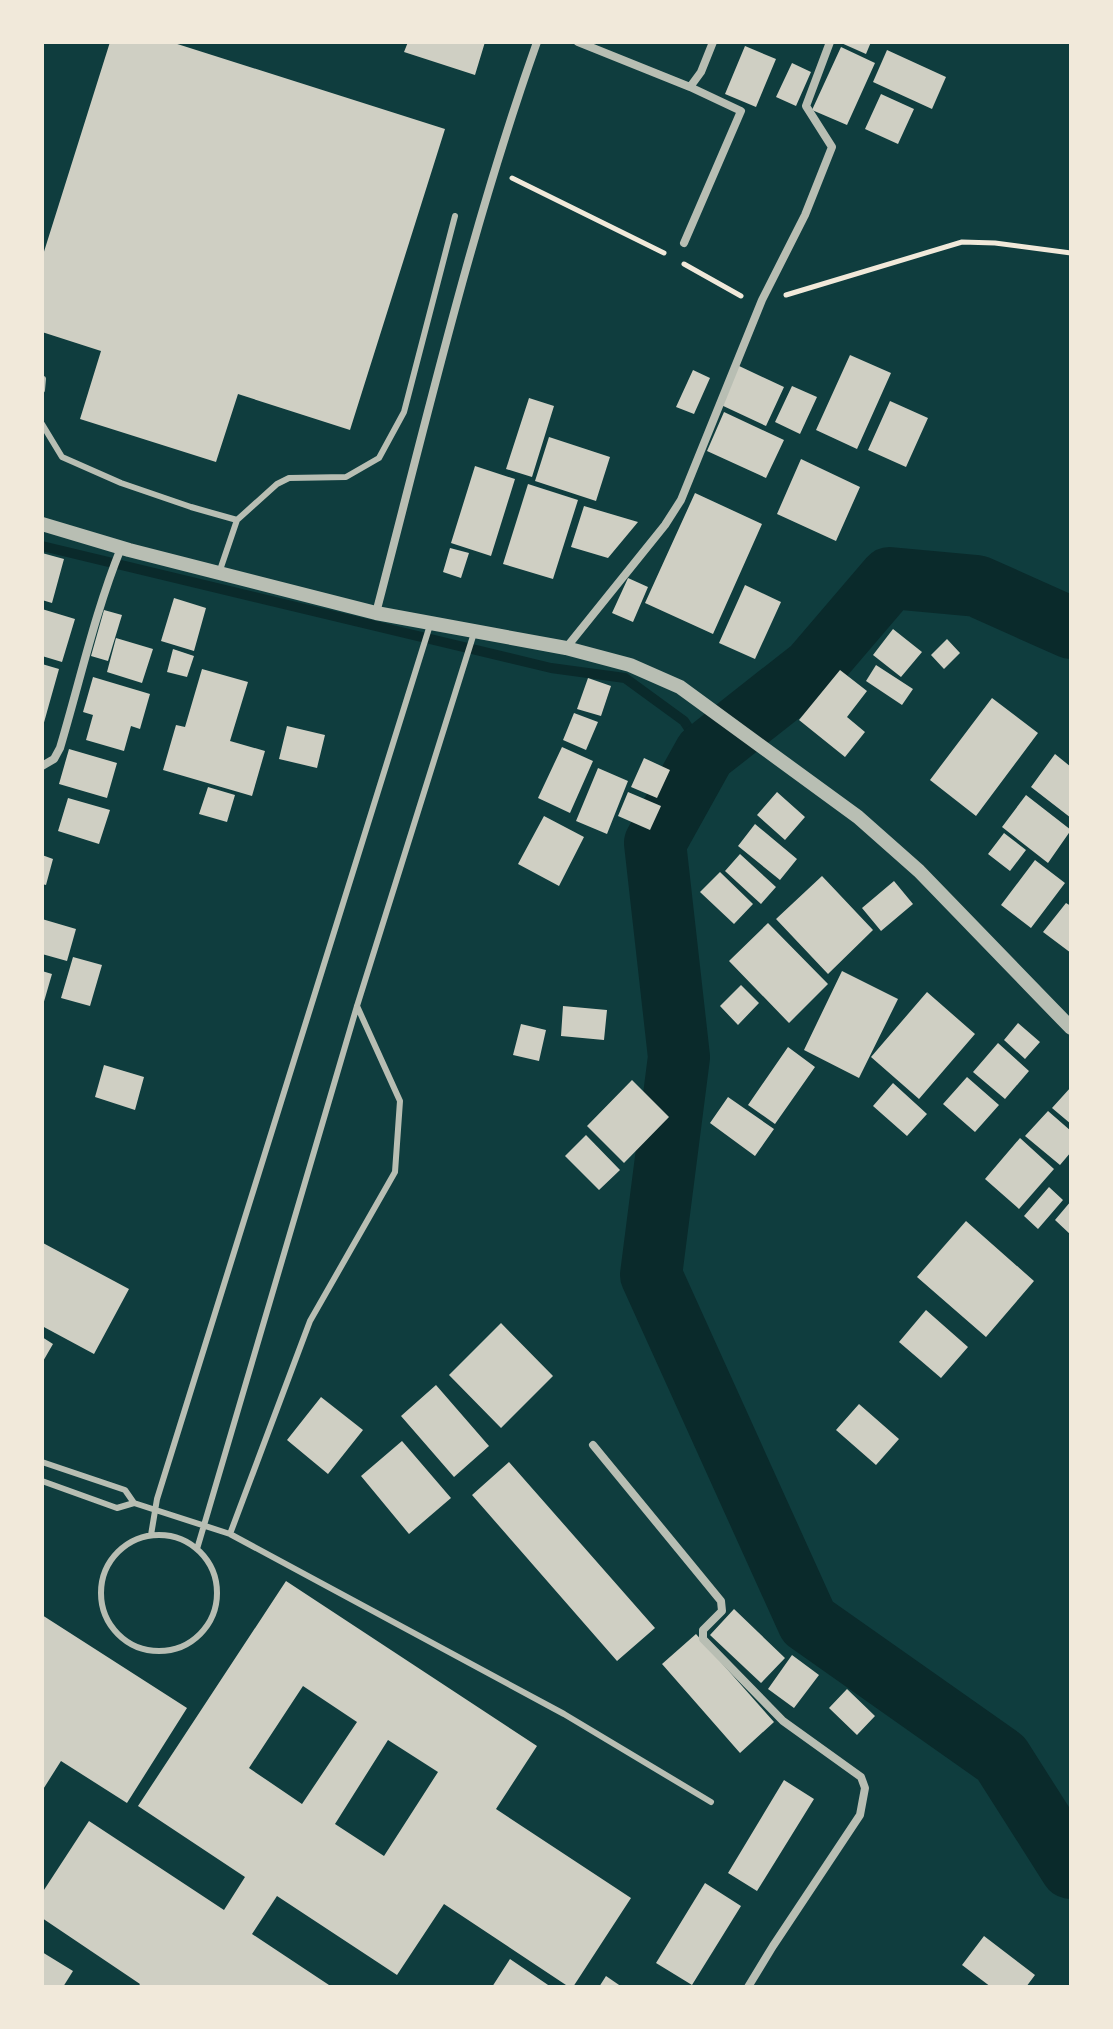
<svg xmlns="http://www.w3.org/2000/svg" width="1113" height="2029" font-family="'IBM Plex Sans',sans-serif">
  <style>
    .lines { fill: none; stroke-linecap: round; stroke-linejoin: round }
    .stream { stroke: #0a2a2b; stroke-width: 10 }
    .river { stroke: #0a2a2b; stroke-width: 62 }
    .building { fill: #cfcfc3; fill-rule: evenodd }
    .path { stroke: #f1e9da; stroke-width: 5 }
    .service { stroke: #b8beb3; stroke-width: 6 }
    .minor { stroke: #b8beb3; stroke-width: 8 }
    .tertiary { stroke: #b8beb3; stroke-width: 14 }
  </style>
  <rect width="100%" height="100%" fill="#0f3d3e"/>
  <g class="lines">
    <path class="stream" d="M42,546l509,122 74,10 59,43 21,32"/>
    <path class="river" d="M1071,628l-94,-42 -87,-8 -77,90 -108,85 -50,90 24,214 -28,218 157,347 193,136 70,110"/>
  </g>
  <path class="building" d="M110,42h61l274,87 -95,301 -112,-36 -22,68 -136,-43 21,-68 -59,-19v-74z
    M408,42h77l-10,33 -71,-23z
    M839,42h32l-5,12z
    M745,46l31,13 -20,48 -31,-13z
    M841,47l34,16 -28,62 -35,-15z
    M887,50l59,27 -14,32 -59,-27z
    M792,63l19,9 -15,34 -20,-9z
    M881,94l33,15 -16,35 -33,-15z
    M850,355l41,18 -34,76 -41,-19z
    M737,365l47,22 -18,39 -47,-22z
    M693,370l17,8 -16,36 -18,-7z
    M792,386l25,11 -17,37 -25,-12z
    M529,398l25,8 -22,71 -26,-8z
    M890,401l38,17 -22,49 -38,-17z
    M724,412l60,28 -18,38 -59,-27z
    M549,437l61,20 -14,44 -61,-20z
    M801,459l59,28 -24,54 -59,-27z
    M475,466l40,13 -24,77 -40,-13z
    M528,484l50,16 -25,79 -50,-15z
    M695,493l67,31 -49,110 -68,-31z
    M584,506l54,16 -30,36 -37,-11z
    M450,548l19,5 -8,25 -18,-6z
    M42,553l22,6 -12,44 -10,-3z
    M628,578l20,9 -15,35 -21,-9z
    M745,585l36,17 -26,57 -36,-16z
    M174,598l32,10 -12,43 -33,-10z
    M42,609l33,10 -13,43 -20,-6z
    M104,610l18,5 -14,46 -17,-5z
    M893,629l29,23 -21,25 -28,-22z
    M116,638l37,11 -11,34 -35,-11z
    M947,639l13,14 -16,16 -13,-14z
    M173,649l21,7 -7,21 -20,-5z
    M42,664l17,5 -16,57h-1z
    M876,665l37,24 -11,16 -36,-24z
    M202,669l46,13 -18,59 35,10 -13,45 -89,-26 13,-45 9,2z
    M840,670l27,21 -20,26 18,15 -20,25 -46,-37z
    M93,677l57,17 -10,35 -9,-3 -7,25 -38,-11 7,-25 -10,-3z
    M588,678l23,8 -10,30 -24,-7z
    M992,698l46,35 -62,83 -46,-36z
    M574,713l24,9 -12,28 -23,-10z
    M287,726l38,9 -8,33 -38,-9z
    M562,747l31,14 -23,52 -32,-15z
    M69,749l48,14 -10,35 -48,-14z
    M1055,754l16,13v51l-40,-31z
    M644,758l26,12 -13,28 -26,-11z
    M598,768l30,13 -21,53 -31,-13z
    M208,787l27,8 -8,27 -28,-8z
    M628,792l33,14 -11,24 -32,-14z
    M777,792l28,25 -20,23 -28,-25z
    M1026,795l45,35 -23,33 -46,-36z
    M68,798l42,12 -11,34 -41,-13z
    M544,816l40,21 -25,49 -41,-22z
    M755,824l42,35 -17,21 -42,-34z
    M1004,833l22,17 -16,21 -22,-17z
    M740,854l36,33 -15,17 -36,-33z
    M42,855l11,4 -7,26 -4,-1z
    M1035,860l30,23 -34,45 -30,-23z
    M720,872l33,32 -19,20 -34,-32z
    M822,876l51,54 -45,44 -52,-55z
    M894,881l19,23 -32,27 -19,-23z
    M1066,903l5,3v47l-28,-21z
    M42,919l34,10 -9,32 -25,-7z
    M768,923l60,61 -39,39 -60,-62z
    M73,957l29,8 -12,41 -29,-8z
    M42,971l10,3 -9,31 -1,-1z
    M842,971l56,28 -39,79 -55,-28z
    M741,985l18,18 -21,22 -18,-19z
    M927,992l48,42 -56,65 -48,-42z
    M563,1006l44,4 -3,30 -43,-4z
    M1018,1023l22,19 -15,17 -21,-19z
    M521,1024l25,6 -7,31 -26,-6z
    M998,1043l31,28 -24,28 -32,-27z
    M788,1047l27,20 -40,57 -27,-19z
    M104,1065l40,12 -9,33 -40,-13z
    M967,1077l32,28 -24,27 -32,-28z
    M632,1080l37,37 -45,46 -37,-37z
    M893,1083l34,31 -20,22 -34,-30z
    M1071,1087v37l-19,-16z
    M728,1097l46,32 -19,27 -45,-33z
    M1048,1111l23,20v21l-11,13 -35,-29z
    M586,1135l34,35 -21,20 -34,-34z
    M1020,1138l34,31 -35,40 -34,-30z
    M1049,1187l14,13 -25,29 -14,-13z
    M1071,1201v34l-16,-15z
    M966,1221l68,60 -48,56 -69,-60z
    M43,1243l86,46 -35,65 -52,-28z
    M926,1310l42,37 -27,31 -42,-36z
    M501,1323l52,53 -52,52 -52,-53z
    M42,1337l11,7 -11,19z
    M436,1385l53,61 -35,31 -53,-61z
    M321,1397l42,33 -35,44 -41,-34z
    M859,1404l40,35 -23,26 -40,-35z
    M402,1441l49,57 -42,36 -48,-58z
    M509,1462l146,166 -38,33 -145,-166z
    M286,1581l251,165 -41,63 135,89 -58,89h-4l-125,-83 -47,71 -120,-79 -25,38 80,53h-194l2,-3 -98,-66v-25l47,-72 135,89 21,-33 -107,-71zM303,1686l54,36 -55,82 -53,-36zM388,1740l50,32 -54,84 -49,-32z
    M734,1609l51,49 -24,25 -51,-48z
    M42,1615l145,93 -60,95 -66,-42 -19,30z
    M696,1634l78,88 -34,31 -78,-89z
    M792,1655l27,20 -25,33 -26,-19z
    M847,1689l28,27 -18,19 -28,-27z
    M784,1780l30,19 -57,92 -29,-18z
    M705,1883l36,23 -49,79 -36,-22z
    M984,1936l51,39 -9,12h-35l-29,-22z
    M42,1952l31,19 -10,16h-21z
    M510,1959l41,28h-59z
    M606,1976l16,11h-23z"/>
  <g class="lines">
    <path class="path" d="M512,178l152,75
      M684,264l57,32
      M786,295l176,-53 33,1 76,10"/>
    <path class="service" d="M42,390l1,-11
      M42,424l20,33 59,26 70,24 46,13
      M219,573l18,-53 40,-36 12,-6 57,-1 33,-19 25,-46 51,-196
      M42,1462l83,28 9,13
      M42,1481l75,27 17,-5 96,31 334,180 147,88
      M230,1534l80,-213 85,-149 5,-71 -43,-95
      M151,1535l6,-36 273,-874
      M101 1593a58 58 0 1 1 116 0a58 58 0 1 1-116 0Z
      M197,1549l160,-543 117,-373"/>
    <path class="minor" d="M578,42l112,45 11,-15 12,-30
      M684,243l57,-132 -51,-24
      M376,613c50,-191 95,-385 161,-571
      M566,648l99,-123 16,-25 81,-200 43,-85 27,-68 -26,-41 24,-64
      M42,766l12,-7 6,-11c20,-67 35,-136 61,-200
      M593,1445l128,156 1,10 -19,19v9l80,82 78,56 4,11 -5,27 -87,131 -25,41"/>
    <path class="tertiary" d="M42,524l87,26 247,63 190,35 64,17 50,22 178,130 61,54 152,157"/>
  </g>
  <rect width="1113" height="2029" fill="none" stroke="#f1e9da" stroke-width="88"/>
</svg>
